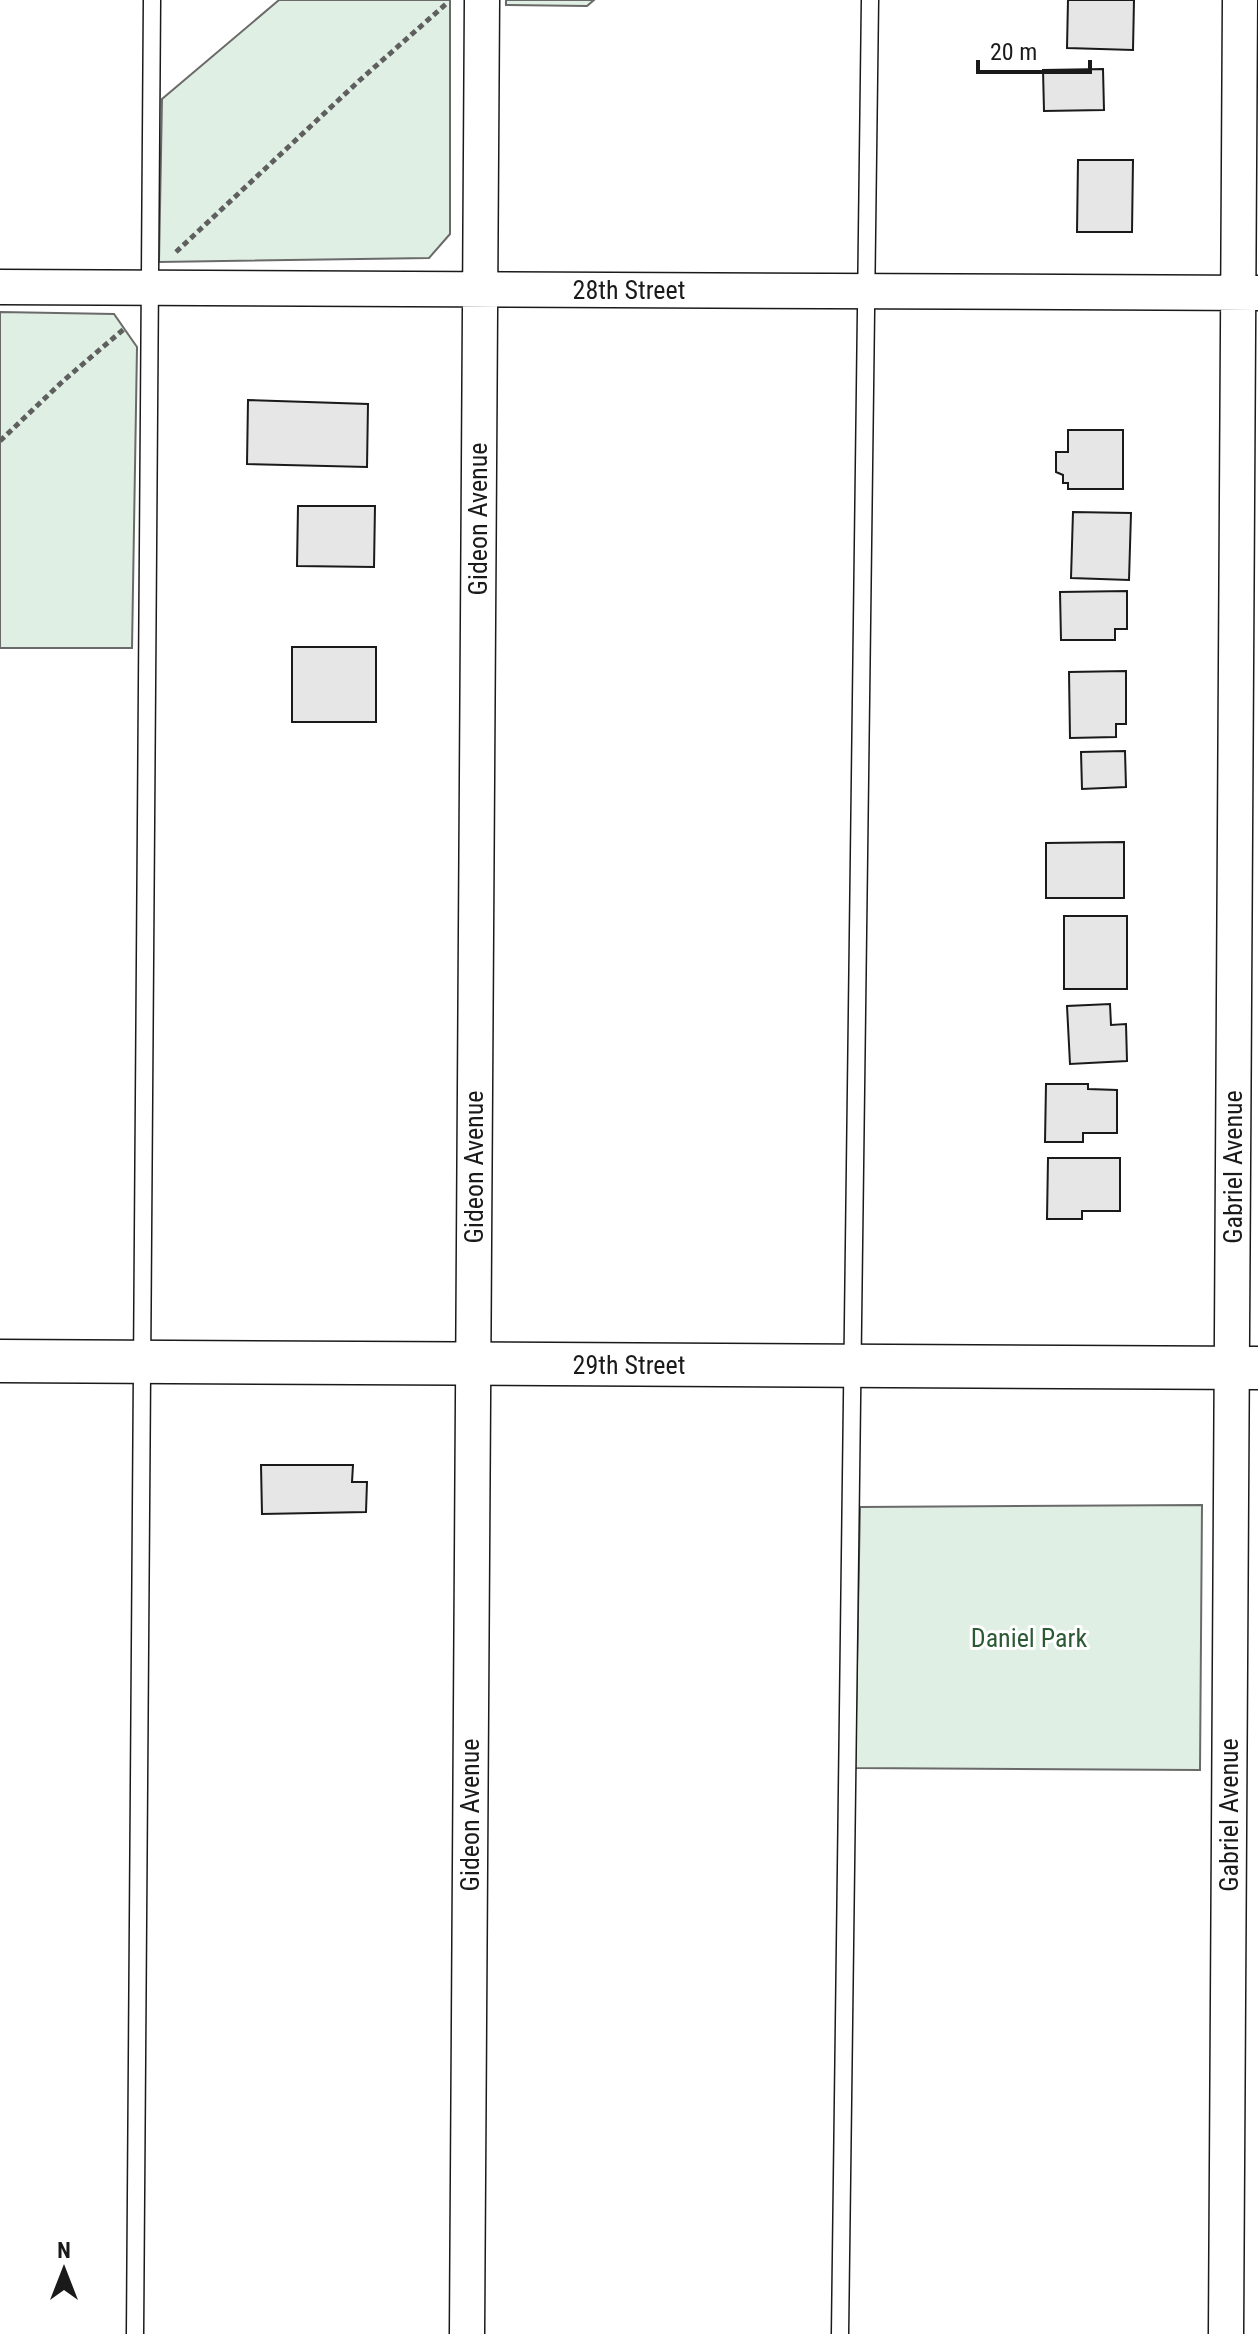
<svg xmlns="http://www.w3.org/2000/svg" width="1258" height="2334" font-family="'Roboto Condensed',sans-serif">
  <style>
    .green { fill: #e0efe3; stroke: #6a6a6a; stroke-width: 2 }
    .building { fill: #e6e6e6; stroke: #1a1a1a; stroke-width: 2 }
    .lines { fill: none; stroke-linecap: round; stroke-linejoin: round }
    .service-casing { stroke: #1a1a1a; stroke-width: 19 }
    .minor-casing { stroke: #1a1a1a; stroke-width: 37 }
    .tertiary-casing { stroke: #1a1a1a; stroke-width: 45 }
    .path { stroke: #5f5f5f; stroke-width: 5; stroke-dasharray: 6 4; stroke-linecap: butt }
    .service { stroke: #fff; stroke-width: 16 }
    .minor { stroke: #fff; stroke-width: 34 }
    .tertiary { stroke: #fff; stroke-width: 42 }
    .labels { text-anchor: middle; stroke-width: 6; stroke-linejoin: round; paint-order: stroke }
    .street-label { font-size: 26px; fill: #1a1a1a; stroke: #fff }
    .park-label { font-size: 26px; fill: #2b5a34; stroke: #fff }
  </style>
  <rect width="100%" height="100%" fill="#fff"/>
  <path class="green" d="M279,0h171v234l-21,24 -270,4 3,-163z
    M506,0h88l-7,6 -81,-1z
    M0,312l114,2 23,33 -5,301h-132z
    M1202,1505l-2,265 -345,-2 5,-261z"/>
  <path class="building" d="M1068,0h66l-1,50 -66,-2z
    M1103,69l1,41 -60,1 -1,-41z
    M1078,160h55l-1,72h-55z
    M248,400l120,4 -1,63 -120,-3z
    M1068,430h55v59h-55v-6h-5v-8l-7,-3v-20h12z
    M298,506h77l-1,61 -77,-1z
    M1073,512l58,1 -2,67 -58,-2z
    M1127,591v38h-12v11h-54l-1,-48z
    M292,647h84v75h-84z
    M1126,671v53h-10v13l-46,1 -1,-66z
    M1125,751l1,36 -44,2 -1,-37z
    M1124,842v56h-78v-55z
    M1064,916h63v73h-63z
    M1110,1004l1,21 15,-1 1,37 -57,3 -3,-58z
    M1046,1084h42v5l29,1v43h-34v9h-38z
    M1048,1158h72v53h-38v8h-35z
    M261,1465h92l-1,17h15l-1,30 -104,2z"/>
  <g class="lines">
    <g class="service-casing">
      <path id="service" d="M135,2334l17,-2334
        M840,2334l30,-2334"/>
    </g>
    <g class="minor-casing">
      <path id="minor" d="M0,287l1258,6
        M467,2334l15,-2334
        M1226,2334l14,-2334"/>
    </g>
    <g class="tertiary-casing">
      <path id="tertiary" d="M0,1361l1258,7"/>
    </g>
    <path class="path" d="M176,252l184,-172 86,-76
      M0,441l63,-60 61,-52"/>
    <use href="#service" class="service"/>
    <use href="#minor" class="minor"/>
    <use href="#tertiary" class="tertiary"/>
  </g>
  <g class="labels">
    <g class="street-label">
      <text x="629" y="299">28th Street</text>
      <text transform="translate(478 519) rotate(-90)" y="9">Gideon Avenue</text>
      <text transform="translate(474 1167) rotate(-90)" y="9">Gideon Avenue</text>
      <text transform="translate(1233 1167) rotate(-90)" y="9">Gabriel Avenue</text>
      <text x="629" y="1374">29th Street</text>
      <text transform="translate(470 1815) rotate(-90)" y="9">Gideon Avenue</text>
      <text transform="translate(1229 1815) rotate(-90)" y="9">Gabriel Avenue</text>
    </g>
    <g class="park-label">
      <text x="1029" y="1647">Daniel Park</text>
    </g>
  </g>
  <g transform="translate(64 2270)" stroke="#ffffff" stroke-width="6" paint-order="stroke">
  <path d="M0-6L14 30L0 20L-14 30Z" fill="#1a1a1a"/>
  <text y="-12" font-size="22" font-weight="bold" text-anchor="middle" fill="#1a1a1a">N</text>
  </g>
  <path d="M978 60v12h112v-12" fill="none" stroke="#1a1a1a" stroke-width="4"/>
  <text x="990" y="60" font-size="24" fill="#1a1a1a" stroke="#ffffff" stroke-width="6" paint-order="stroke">20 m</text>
</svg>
